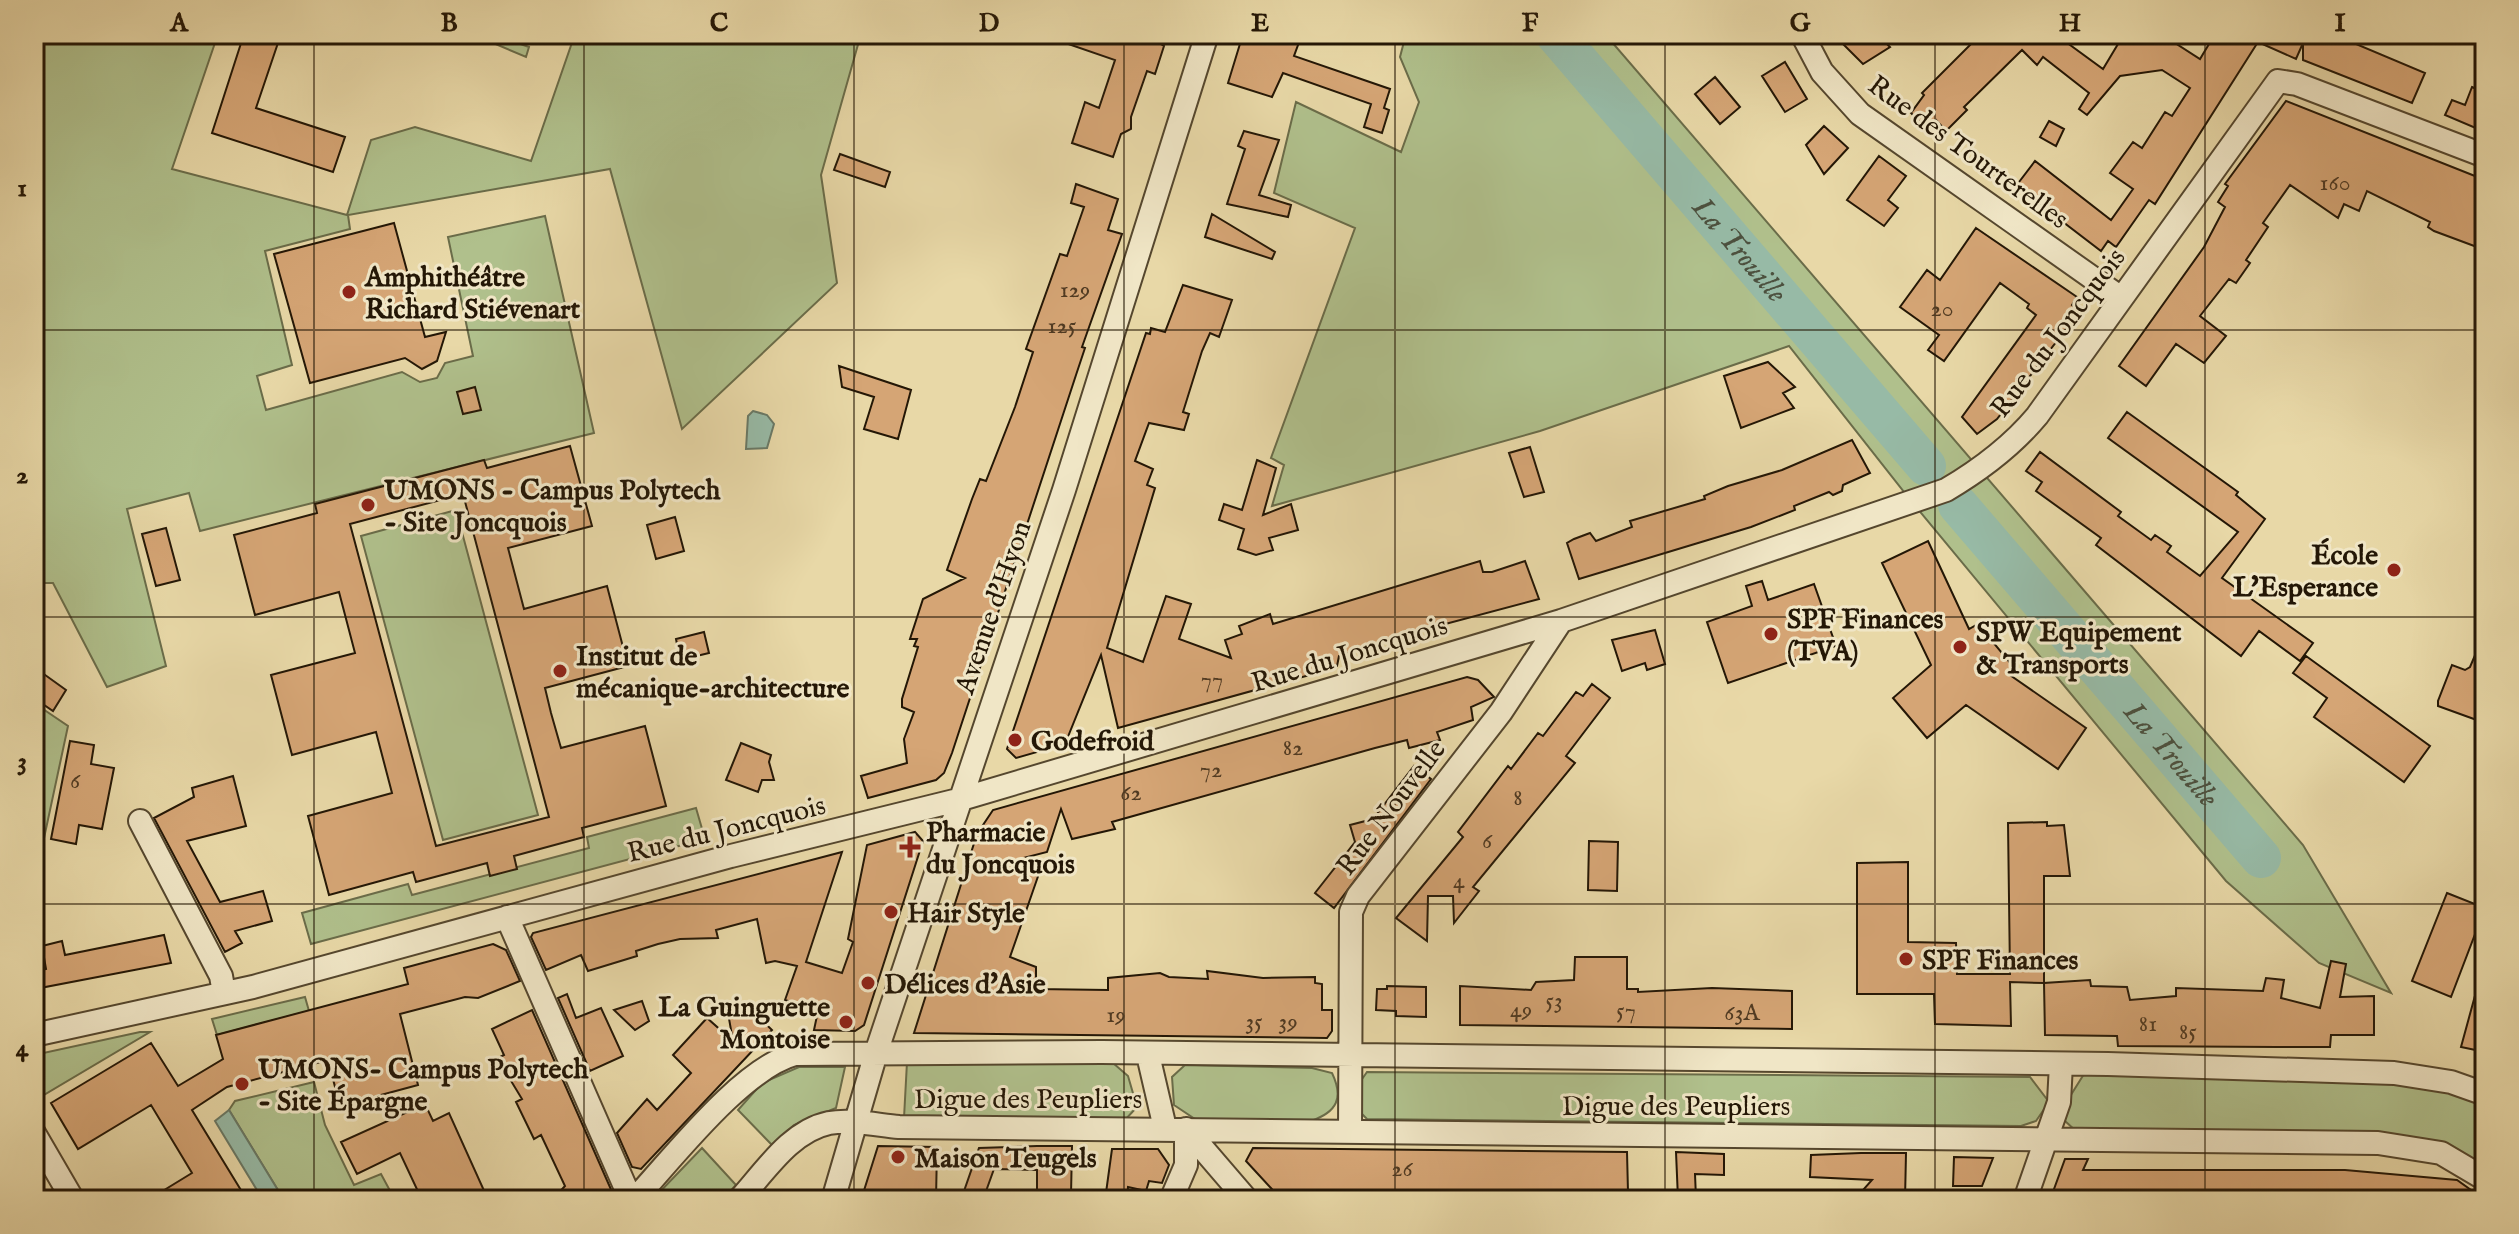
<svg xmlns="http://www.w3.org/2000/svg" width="2519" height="1234" font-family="'IM FELL English',serif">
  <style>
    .green { fill: #b0c08c; stroke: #6a6c49; stroke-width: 2 }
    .water { fill: #97baa6; stroke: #697966; stroke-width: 2 }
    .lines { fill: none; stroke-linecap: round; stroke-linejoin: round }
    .river { stroke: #97baa6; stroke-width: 40 }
    .building { fill: #d5a575; stroke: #241706; stroke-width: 2; fill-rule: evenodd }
    .minor-casing { stroke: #55472e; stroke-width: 26 }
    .minor { stroke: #f0e6c6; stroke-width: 22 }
    .grid { fill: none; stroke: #241706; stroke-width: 2; stroke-opacity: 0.55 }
    .poi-dot { fill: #8f2418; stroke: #f0e6c6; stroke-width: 3 }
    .labels { text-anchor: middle; stroke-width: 6; stroke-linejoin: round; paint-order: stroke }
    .number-label { font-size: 24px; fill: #503a22 }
    .street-label { font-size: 28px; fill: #241706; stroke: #f0e6c6 }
    .poi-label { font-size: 28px; font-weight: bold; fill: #241706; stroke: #f0e6c6; text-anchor: start }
    .water-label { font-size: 30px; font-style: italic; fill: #4c503e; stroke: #f0e6c6 }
    .neatline { fill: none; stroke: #241706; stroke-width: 3 }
    .grid-label { font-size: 26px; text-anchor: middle; font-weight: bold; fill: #241706 }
  </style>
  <rect width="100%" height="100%" fill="#e8d8a7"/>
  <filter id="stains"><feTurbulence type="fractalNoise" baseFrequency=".0025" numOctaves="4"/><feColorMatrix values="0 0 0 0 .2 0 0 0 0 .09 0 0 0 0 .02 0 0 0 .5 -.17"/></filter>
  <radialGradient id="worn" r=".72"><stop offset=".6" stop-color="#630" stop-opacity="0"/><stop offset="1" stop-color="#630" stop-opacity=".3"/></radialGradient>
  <path class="green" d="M34,34h184l-46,135 175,46 24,-75 44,-13 116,34 44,-127h286l-40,141 16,108 -155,146 -72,-260 -262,46 2,14 -85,22 27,114 -35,11 9,34 136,-38 18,10 17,-4 8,-15 28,-7 -25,-119 97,-21 49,217 -394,98 -11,-38 -62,16 39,157 -59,21 -54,-104h-19z
    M472,34h20l37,13 -3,10z
    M1406,34h199l698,811 88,148 -72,-30 -93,-82 -314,-379 -123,-156 -249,85 -268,75 12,-41 -13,-7 84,-230 -81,-35 22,-91 105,50 18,-50 -19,-45z
    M456,510l82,305 -95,25 -82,-304z
    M34,703l34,23 -28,131 -6,1z
    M696,808l9,31 -394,105 -9,-31 106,-29 4,11 177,-47 -2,-11z
    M305,997l4,14 -92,24 -5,-16z
    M140,1032h10l-106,63 -8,18 -2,-58z
    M907,1062l206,1 15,13 9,31 -13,14 -220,-3z
    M1185,1065l127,3 20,5c12,25 5,39 -21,48l-116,-2 -21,-14 -2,-28z
    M799,1067h46l-9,41 -42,17 -22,20 -34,-35 24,-27z
    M1367,1072l663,5 19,25 -13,19 -15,5 -654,-7 -9,-9 2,-28z
    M2084,1074l284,7 56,5 61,15v66l-41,-24 -368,-12 -11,-10 -1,-15z
    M314,1082l11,43 29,60 27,-11 14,26h-111l-55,-90 6,-9z
    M702,1148l34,37 -14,15h-70z"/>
  <path class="water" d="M753,411l14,4 7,9 -7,24 -21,1 2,-33z
    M229,1110l55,90h-21l-48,-79z"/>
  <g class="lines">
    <g class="river">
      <path id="s1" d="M1555,34l371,432"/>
      <path id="s2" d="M1958,505l303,353"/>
    </g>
  </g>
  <path class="building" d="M244,34h37l-25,74 89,29 -12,35 -121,-39z
    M1048,34h108l-2,6 10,6 -9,28 -8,-3 -16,46v12l-10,5 -8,23 -41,-14 13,-41 14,6 16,-48 -67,-23z
    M1243,34l58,3 -7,19 96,33 -6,19 5,2 -7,23 -18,-6 7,-23 -88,-31 -11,24 -44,-14z
    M1833,34h44l13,13 -27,17z
    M1981,34h74l48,35 21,-35h37l39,25 15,-25h69l19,9v-9h43l-2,5 81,34 -13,30 -109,-43v-17l-7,16 -38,-17 -103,162 -6,-4 -33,47 -8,-6 -7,10 -85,-65 19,-25 76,59 22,-31 -23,-16 23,-31 9,6 23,-36 7,4 18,-28 -28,-18 -42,6 -33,39 -8,-6 10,-16 -46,-36 -6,8 -15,-15 -58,57 3,3 -21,21 -10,-11 -10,9 -15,-16 13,-18 -2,-2z
    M1785,62l22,37 -22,13 -23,-36z
    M1715,77l25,30 -20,17 -25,-30z
    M2472,87l13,6v39l-40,-17 7,-15 13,5z
    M2286,101l199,79v70l-51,-19 -6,-4 2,-5 -63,-31 -8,20 -15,-7 -6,14 -48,-33 -27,38 5,4 -22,33 4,3 -14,20 -7,-4 -29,37 26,20 -22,27 -28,-19 -30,42 -27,-20 85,-119 21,-40 -7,-5 10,-16 -3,-2z
    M2049,121l15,8 -8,17 -16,-9z
    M1824,126l24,22 -24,26 -18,-29z
    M1244,131l35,9 -20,55 32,10 -3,12 -61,-13 18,-55 -7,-3z
    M840,154l50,18 -5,15 -51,-17z
    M1879,156l27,20 -18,24 10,8 -14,18 -37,-26z
    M1076,184l42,15 -10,31 14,4 -40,113 3,1 -9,27 -124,378 -8,20 -8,7 -68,18 -7,-22 46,-13 -3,-24 10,-27 -12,-5v-8l16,-52 -4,-1 3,-7h-7l13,-40 42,-21 -18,-8 25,-71 8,-20 6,2 29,-74 18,-55 -7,-3 34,-95 7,2 17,-49 -13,-4z
    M1212,214l63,38 -3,7 -67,-22z
    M394,223l31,114 21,-5 -9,29 -15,8 -17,-11 -95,25 -36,-129z
    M1976,228l101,69 -5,8 8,6 -83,108 -20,15 -15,-17 74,-102 -9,-7 2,-4 -29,-21 -56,78 -16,-11 11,-15 -39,-28 27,-37 13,10z
    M1183,285l49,15 -13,37 -9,-4 -8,18 -19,61 6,2 -5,16 -35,-7 -14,38 18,8 -6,16 8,3 -48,160 36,14 23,-66 25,8 -12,35 52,19 -6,-18 17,-6 -3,-8 31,-12 3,10 207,-63 3,11h9l33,-11 14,38 -135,36 -65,21 -2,10 -13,5 -206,57 -17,-73 -36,89 -49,14 -9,-9 139,-416 4,1 1,-6 14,4z
    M1768,362l27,25 -12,6 11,15 -53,20 -17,-52z
    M839,366l72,24 -13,49 -34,-10 10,-32 -32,-10z
    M475,387l6,23 -18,4 -6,-22z
    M2127,412l111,80 -2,3 29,24 -43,59 91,65 -13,18 -41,-30 -18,25 -145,-111 5,-7 -65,-47 6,-9 -16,-11 14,-19 81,60 -3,4 33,24 4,-5 16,11 -4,6 33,24 38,-44 -130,-94z
    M1852,440l18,33 -27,12 -1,6 -9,4 -4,-3 -35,14 1,4 -44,17 -172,52 -12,-36 7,-4 16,-6 6,8 36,-14 -2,-6 75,-22 -1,-3 24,-10 54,-16z
    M570,446l22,80 -84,22 16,61 83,-23 21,80 -83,22 6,25 10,35 84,-22 21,80 -84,22 2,9 -70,19 3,13 -27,7 -3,-13 -71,19 -3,-10 -84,23 -21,-79 84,-23 -16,-61 -84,23 -21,-80 84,-22 -16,-61 -84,23 -21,-80 83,-22 -2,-9 169,-44 3,8zM463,494l86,323 -113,29 -86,-322z
    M1530,447l14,45 -20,5 -15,-44z
    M1257,460l19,8 -13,47 28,-11 7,26 -29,8 4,12 -17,5 -18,-6 6,-20 -25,-9 5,-16 18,6z
    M675,517l9,34 -28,8 -9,-34z
    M166,528l14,52 -24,6 -14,-52z
    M1928,541l41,88 9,-5 34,41 -5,8 79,55 -28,41 -92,-64 -39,33 -34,-40 38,-33 -49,-102z
    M1762,581l6,19 46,-16 22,62 -108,37 -21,-61 45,-16 -6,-20z
    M1655,630l10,34 -18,6 -2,-7 -23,8 -10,-31z
    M704,632l5,21 -29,7 -4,-21z
    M2485,632v91l-47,-17v-5l14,-36 13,5 5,-3z
    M2306,656l124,90 -26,36 -90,-65 13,-19 -34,-25z
    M34,667l32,23 -13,21 -19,-13z
    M1467,677l11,3 16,17 -23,10 2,13 -36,12 3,8 -31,8 -2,-8 -32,8 -263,74 3,7 -43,10 -11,-30 -14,43 -20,5 16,5 -33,95 26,10v22l72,1v-12l52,-5 9,4 39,2 -1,-8 56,7 52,-1v6l7,1v26h10v21l-5,7 -413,-5 63,-199 16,-24z
    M1592,684l18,14 -44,58 9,7 -102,124 6,4 -25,32 -1,-27h-25l-1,45 -31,-23 67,-81 -5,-5 50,-66 3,3 27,-36 5,3 33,-44 7,4z
    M70,741l24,4 -3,19 23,4 -12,61 -23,-4 -3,19 -25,-5z
    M741,743l30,12 -2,7 5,18h-12l-4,12 -32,-12z
    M1414,766l17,13 -97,129 -19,-15 40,-51 -5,-17 23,-6z
    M233,776l13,50 -59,15 33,61 43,-11 9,30 -37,10 7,12 -17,9 -71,-134 40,-21 -2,-9z
    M2047,822v4l17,-1 6,51h-26v107l-34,-1 1,44 -76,-2 -1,-30h-77v-131l51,-1v80l48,1 1,31h53l-2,-151z
    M915,832l8,9 -59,184 -9,6 -41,-1 4,-19 -33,-11 12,-34 -22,-5 -9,2 -9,-44 -41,11 2,8 -38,1 -22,5 -22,7 1,5 -49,15 -7,-16 -35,15 -15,-33 2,-4 309,-81 -36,110 36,11 11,-31 -5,-3 19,-94z
    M1589,841l29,1 -1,49 -29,-1z
    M2447,893l38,15 -34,89 -39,-16z
    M164,935l7,28 -131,25 -4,-17 10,-2 -4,-23 20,-5 3,14z
    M493,944l13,6 14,31 -42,17 -13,-1 -65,17 18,71 -78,21 -12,-46 -101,27 -35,23 55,90h-99l44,-27 -41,-68 -73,44 -27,-46 100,-60 27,43 45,-27 -7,-24 192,-51 -4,-16z
    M1575,957h52v32h11v3l74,-4 80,3v38l-332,-4v-39l71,4 5,-8 38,-2z
    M2331,961l15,3 -6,33 34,-1v39h-43l-1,12h-54l-158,-1 -1,-10 -72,-1 -1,-52 46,-3 1,6 36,1 3,13 46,-4v-8l87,3 3,-13 18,2 -3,18 39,10z
    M2479,981h6v71l-24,-5z
    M1387,986l39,1v30l-30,-1v-5l-20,-1 1,-21h10z
    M567,994l9,24 25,-10 22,48 -33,15 -32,-73z
    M642,1001l7,20 -14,9 -21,-20z
    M736,1003h8l28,27 -131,139 -9,-2 -15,-34 30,-34 10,11 34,-37 -18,-18 34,-37 26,23 -5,-28z
    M532,1010l81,184 -1,6h-60l13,-14 -24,-51 -7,4 -18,-37 6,-3 -17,-28 -5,-14 4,-2 -12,-26z
    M425,1104l8,17 16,-8 37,82 -11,5h-53l-22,-47 -43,21 -16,-32z
    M878,1146l59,1 -1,53h-75z
    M1037,1146h35l-1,49h-34v-25l-43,-1 -9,25h-22l16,-46z
    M1253,1148l374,4 1,40h-71v8l-71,-4 -1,4h-21v-8l-39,-1v9h-143l-36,-39z
    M1112,1149h46l11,16 -7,18 -13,-2 -3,10 -18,-4 -1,13h-22z
    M1676,1152l48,2v21l-29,-1 1,24 -18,1z
    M1861,1153h45l-1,47 -50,-1 17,-19 -62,-3 1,-22z
    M1954,1157l39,1 -11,28h-29z
    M2065,1159h23l-5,11h262l112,10 28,20h-435z"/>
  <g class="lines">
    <g class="minor-casing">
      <path id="minor" d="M1802,34l20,38 38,42 261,184
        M140,821l81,155 3,17
        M507,917l124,283
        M34,1035l219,-48 478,-131 227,-56 603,-179 385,-131c34,-20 65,-43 91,-74l241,-335 19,3 188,72
        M1148,1055l17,73
        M1186,1129l61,71
        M1350,1132l1,-220 7,-16 143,-184 60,-91
        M34,1133l39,67
        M634,1200c39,-42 107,-131 161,-146l307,-2 1006,12 286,9 57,9 34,12
        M739,1200c25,-27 51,-69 90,-77 22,-4 48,2 70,4l1479,16 63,10 44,26
        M833,1200l43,-147 188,-563 143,-456
        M1171,1200l15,-35v-36
        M2025,1200l34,-98 2,-38"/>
    </g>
    <use href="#minor" class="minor"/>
  </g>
  <path class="grid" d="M314,34v1166M584,34v1166M854,34v1166M1124,34v1166M1395,34v1166M1665,34v1166M1935,34v1166M2205,34v1166M34,330h2451M34,617h2451M34,904h2451"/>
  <g class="poi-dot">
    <circle cx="349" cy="292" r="8"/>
    <circle cx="368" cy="505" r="8"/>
    <circle cx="2394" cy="570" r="8"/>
    <circle cx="1771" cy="634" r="8"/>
    <circle cx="1960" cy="647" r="8"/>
    <circle cx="560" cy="671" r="8"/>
    <circle cx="1015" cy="740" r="8"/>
    <path d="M906 835h8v8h8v8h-8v8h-8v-8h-8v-8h8z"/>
    <circle cx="891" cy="912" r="8"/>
    <circle cx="1906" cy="959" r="8"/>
    <circle cx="868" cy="983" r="8"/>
    <circle cx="846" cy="1022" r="8"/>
    <circle cx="242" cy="1084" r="8"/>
    <circle cx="898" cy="1157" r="8"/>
  </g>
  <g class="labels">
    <g class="number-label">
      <text x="2335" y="190">160</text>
      <text x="1075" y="297">129</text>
      <text x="1942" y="316">20</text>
      <text x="1062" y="333">125</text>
      <text x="1212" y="687">77</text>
      <text x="1293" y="755">82</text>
      <text x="1211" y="777">72</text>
      <text x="75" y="788">6</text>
      <text x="1131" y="800">62</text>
      <text x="1518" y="805">8</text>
      <text x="1487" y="848">6</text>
      <text x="1459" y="888">4</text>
      <text x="1554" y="1008">53</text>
      <text x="1521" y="1017">49</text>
      <text x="1626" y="1018">57</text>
      <text x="1742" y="1020">63A</text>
      <text x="1116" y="1022">19</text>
      <text x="1254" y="1029">35</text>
      <text x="1288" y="1029">39</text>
      <text x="2148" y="1031">81</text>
      <text x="2188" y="1039">85</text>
      <text x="1402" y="1176">26</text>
    </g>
    <g class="street-label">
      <text transform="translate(1969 151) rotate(36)" y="10">Rue des Tourterelles</text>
      <text transform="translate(2057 332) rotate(-53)" y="10">Rue du Joncquois</text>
      <text transform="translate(992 607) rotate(-71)" y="10">Avenue d'Hyon</text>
      <text transform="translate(1349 653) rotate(-17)" y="10">Rue du Joncquois</text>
      <text transform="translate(1390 807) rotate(-53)" y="10">Rue Nouvelle</text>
      <text transform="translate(726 828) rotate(-14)" y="10">Rue du Joncquois</text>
      <text x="1028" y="1108">Digue des Peupliers</text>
      <text x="1676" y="1115">Digue des Peupliers</text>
    </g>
    <g class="poi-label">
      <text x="365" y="286">Amphithéâtre<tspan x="365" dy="32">Richard Stiévenart</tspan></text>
      <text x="384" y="499">UMONS - Campus Polytech<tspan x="384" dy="32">- Site Joncquois</tspan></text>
      <text x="2378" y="564" text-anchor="end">École<tspan x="2378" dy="32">L'Esperance</tspan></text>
      <text x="1787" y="628">SPF Finances<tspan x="1787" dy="32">(TVA)</tspan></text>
      <text x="1976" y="641">SPW Equipement<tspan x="1976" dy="32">&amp; Transports</tspan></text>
      <text x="576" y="665">Institut de<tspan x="576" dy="32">mécanique-architecture</tspan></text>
      <text x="1031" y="750">Godefroid</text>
      <text x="926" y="841">Pharmacie<tspan x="926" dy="32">du Joncquois</tspan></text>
      <text x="907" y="922">Hair Style</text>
      <text x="1922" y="969">SPF Finances</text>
      <text x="884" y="993">Délices d'Asie</text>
      <text x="830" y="1016" text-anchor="end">La Guinguette<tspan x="830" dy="32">Montoise</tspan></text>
      <text x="258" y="1078">UMONS- Campus Polytech<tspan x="258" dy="32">- Site Épargne</tspan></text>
      <text x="914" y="1167">Maison Teugels</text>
    </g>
    <g class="water-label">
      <text dy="10" stroke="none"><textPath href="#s1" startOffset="284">La Trouille</textPath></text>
      <text dy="10" stroke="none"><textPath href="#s2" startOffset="328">La Trouille</textPath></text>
    </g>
  </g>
  <rect width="2519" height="1234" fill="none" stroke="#e8d8a7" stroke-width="88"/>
  <rect x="44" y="44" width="2431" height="1146" class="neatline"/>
  <g class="grid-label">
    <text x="179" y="31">A</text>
    <text x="449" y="31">B</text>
    <text x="719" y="31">C</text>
    <text x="989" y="31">D</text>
    <text x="1260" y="31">E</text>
    <text x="1530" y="31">F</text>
    <text x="1800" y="31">G</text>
    <text x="2070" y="31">H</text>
    <text x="2340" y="31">I</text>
    <text x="22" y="196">1</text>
    <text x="22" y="483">2</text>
    <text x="22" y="769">3</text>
    <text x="22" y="1056">4</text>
  </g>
  <rect width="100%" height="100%" filter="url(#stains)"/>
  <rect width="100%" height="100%" fill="url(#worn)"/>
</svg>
